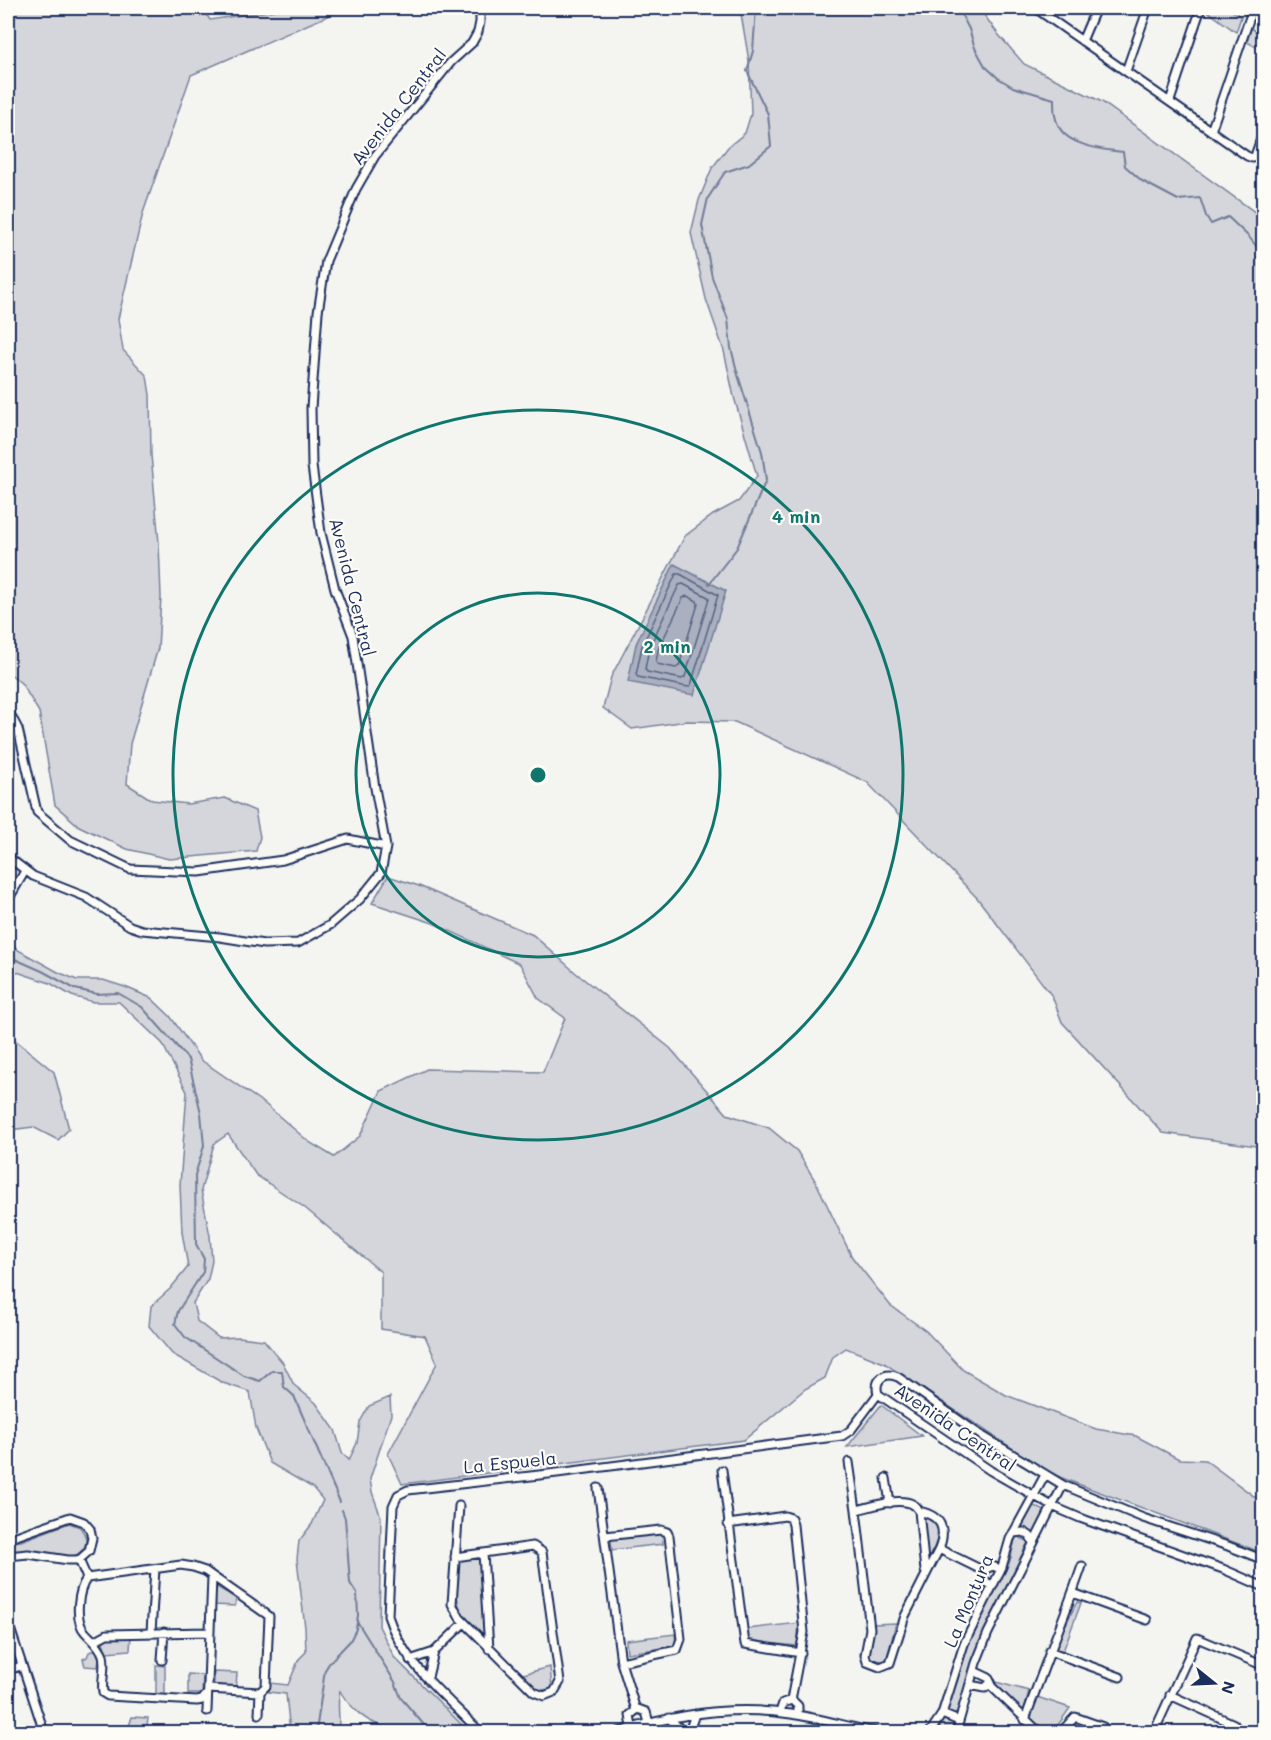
<svg xmlns="http://www.w3.org/2000/svg" width="1271" height="1740" font-family="Mali,sans-serif">
  <style>
    .green { fill: #d4d6db; stroke: #78829c; stroke-width: 1.5 }
    .water { fill: #aab0bf; stroke: #717c98; stroke-width: 1.5 }
    .lines { fill: none; stroke-linecap: round; stroke-linejoin: round }
    .shore { stroke: #546385; stroke-width: 1.5 }
    .stream { stroke: #717c98; stroke-width: 2 }
    .street-casing { stroke: #1b2f5e; stroke-width: 11 }
    .street { stroke: #fdfcf7; stroke-width: 7 }
    .ring { fill: none; stroke: #0f766e; stroke-width: 3 }
    .labels { text-anchor: middle; stroke-width: 4.5; stroke-linejoin: round; paint-order: stroke }
    .street-label { font-size: 18px; fill: #1b2f5e; stroke: #fdfcf7 }
    .centre { fill: #0f766e; stroke: #fdfcf7; stroke-width: 3 }
    .ring-label { font-size: 18px; text-anchor: middle; font-weight: bold; fill: #0f766e; stroke: #fdfcf7; stroke-width: 4.5; stroke-linejoin: round; paint-order: stroke }
  </style>
  <rect width="100%" height="100%" fill="#f4f4f1"/>
  <filter id="ink" filterUnits="userSpaceOnUse"><feTurbulence type="fractalNoise" baseFrequency=".0167" numOctaves="2"/><feDisplacementMap in="SourceGraphic" scale="12" xChannelSelector="R" yChannelSelector="G"/><feConvolveMatrix kernelMatrix="1 2 1 2 8 2 1 2 1" color-interpolation-filters="sRGB"/></filter>
  <g filter="url(#ink)">
    <path class="green" d="M8,8h194l8,12 78,-12h58l-155,67 -48,138 -25,106 5,31 24,26 3,19 1,60 8,88 2,54 -3,51 -28,96 -3,40 25,16 36,4 37,-6 30,13 5,26 -4,14 -87,8 -42,-10 -48,-23 -24,-21 -16,-93 -17,-28 -14,-12v-550c7,-25 1,-51 0,-76 -1,-13 0,-26 0,-38z
      M740,8h239l19,26 26,30 78,38 161,116v929l-100,-14 -101,-111 -10,-26 -74,-97 -111,-117 -132,-60 -48,-1 -55,8 -29,-21 8,-31 74,-141 28,-21 26,-14 18,-25 -23,-79 -10,-46 -18,-52 -15,-66 8,-33 13,-32 16,-21 17,-14 6,-19 -2,-53z
      M1207,8h21l13,9 -5,15 -30,-22z
      M1251,28l12,8v15l-16,-9z
      M388,876l31,10 114,49 43,38 94,75 57,66 42,14 28,23 19,31 36,75 38,48 36,26 37,39 43,25 90,34 40,7 43,23 26,1 58,43v50l-201,-75 -19,-9 -159,-106 -38,-15 -13,9 -8,21 -20,11 -61,51 -342,44 -14,-30 49,-91 -12,-27 -44,-7v-57l-76,-64 -49,-33 -28,-41 -14,10 -13,46 9,46 2,25 -4,18 -15,24 4,18 22,17 20,-1 25,3 19,23 11,22 22,18 19,27 7,23 7,7 8,-17 3,-21 9,-16 21,-9 1,18 -21,64 2,13 9,25 -2,109 15,31 75,75h-78c-6,-6 -14,-7 -21,-11 -11,-6 -24,-19 -30,-30 -4,13 1,27 -2,41h-48l-4,-38 -17,-2 1,-9 18,2 11,-26 7,-7 -1,-24 -8,-69 2,-18 13,-17 11,-24 -10,-12 -43,-25 -14,-35 -6,-36 -27,-9 -51,-29 -23,-28 2,-20 19,-17 18,-22 -6,-35 -2,-47 7,-93 -25,-49 -43,-41h-26l-21,-6 -22,-13 -42,-14v-30l10,11 40,22 19,8h26l22,7 26,11 19,18 31,44 64,44 44,38 25,15 26,-21 21,-45 46,-22 116,3 22,-54 -27,-20 -18,-34 -87,-41 -61,-20z
      M8,1034l46,38 15,57 -11,11 -25,-13 -23,3 -2,3z
      M881,1405l41,31 -75,11z
      M1032,1505l13,6 -11,23 -8,-5h-7z
      M922,1517c25,7 16,22 8,39l-3,1z
      M69,1523l11,4c5,7 9,14 3,22 -11,15 -31,4 -46,3 -10,-1 -20,0 -29,1v-10l13,-2z
      M662,1534l1,10 -51,6 -1,-11z
      M1016,1535l12,7 -48,100 -22,73 -12,-3 25,-75 39,-76z
      M480,1556l4,80c-34,-31 -27,-34 -25,-78z
      M215,1586l21,12 -1,8 -21,-1z
      M1077,1602l4,1 -18,48 -9,-3z
      M799,1623l-2,23 -49,-5 -1,-12z
      M896,1623l-10,39 -17,-4 4,-22v-12z
      M675,1634l1,12 -49,7 -1,-13z
      M131,1635l-1,15 -24,2 -4,-14z
      M96,1650l3,8 -1,9 -13,-1 -2,-7 4,-2 2,-5z
      M156,1665l9,1v29h-9z
      M550,1667l2,21c-15,6 -22,-3 -32,-13z
      M214,1672l23,1 -1,14 -22,-1z
      M188,1674l15,1 -1,19h-14z
      M996,1682l33,9 -6,23 -28,-27z
      M1037,1697l33,11 -17,24h-9l-14,-13z
      M132,1717l16,1 -2,14h-19z
      M943,1720l11,3 -2,9h-14z"/>
    <path class="water" d="M674,564l52,27 -32,104 -66,-13 8,-38z"/>
    <g class="lines">
      <path class="shore" d="M676,574h4l38,21 -27,90 -3,2 -50,-10 -2,-2 6,-29z
        M683,584l25,13 1,2 -24,78 -3,2 -35,-7 -2,-3 4,-21 30,-63z
        M687,596l10,5 1,3 -19,62 -3,2 -19,-4 -1,-2 2,-12 25,-52z"/>
      <path class="stream" d="M958,8l11,21 6,19 10,18 13,12 15,9 41,12c0,10 0,19 5,28 10,19 45,23 64,25l2,14 17,15 36,19 22,-2 6,18 5,8 17,-7 21,20 15,19
        M709,584l28,-36 29,-68 -4,-28 -24,-77 -7,-27 -3,-29 -16,-42 -10,-52 6,-27 17,-26 24,-8 22,-18 -3,-32 -21,-43 6,-20 3,-43
        M8,956l34,15 33,18 22,5 21,-1 24,14 46,52 13,54 3,33 -9,29 1,69 8,15 -1,13 -25,39 -3,13 10,13 59,39 16,5 12,-10h10l2,16 10,9 46,106
        M358,1623l37,59 6,16 29,34
        M316,1732l9,-62 5,-8 20,-21 6,-12 2,-14 -1,-21 -7,-11 -5,-65 -3,-8"/>
      <g class="street-casing">
        <path id="street" d="M1035,8l212,148 5,2 3,-2 9,-26
          M1082,41l14,-33
          M1126,71l22,-63
          M1170,101l31,-93
          M1211,131l42,-123
          M8,710l10,19 19,83 33,28 60,29 69,3 84,-12 65,-21 38,8
          M8,857l25,19 53,21 44,29 12,4 78,7 44,7 34,-1 32,-18 30,-26 21,-26 5,-26 -11,-59 -22,-152 -18,-47 -14,-56 -9,-67 -1,-58 7,-96 8,-51 30,-72 19,-33 76,-94 21,-19 6,-11 2,-10v-14
          M8,900l17,-29
          M849,1462l7,48 14,119 -5,26 2,7 13,5 10,-4 15,-47 34,-67
          M722,1470l23,174 56,9
          M886,1478l4,25
          M598,1488l23,174 15,48
          M856,1510c16,-3 54,-18 63,1 22,5 28,17 20,38l45,22
          M919,1511l6,60
          M728,1524l57,-8 6,2 2,7 11,107 -13,68
          M1013,1533l11,-1 6,4 3,7
          M605,1536l56,-6 6,2 2,4 12,103 -4,11 -56,12
          M8,1539l62,-22 14,5 6,7 2,9 -3,13 -10,9h-11l-40,-6 -20,2
          M483,1553l6,96
          M455,1557l78,-11 9,6 18,130 -6,10 -10,4 -10,-4 -74,-74 -8,-14 7,-98
          M79,1560l8,18
          M1264,1560l-36,-14 -85,-28 -80,-33 -84,-51 -81,-57c-14,-6 -24,3 -20,17l113,77 61,35 28,12 143,51 41,18
          M87,1578l94,-13 12,2 12,4 64,45 -3,70 -6,6 -1,22
          M87,1578c-9,12 -13,42 -2,54 7,8 14,12 18,23 3,12 -2,25 0,38l5,3 89,5 5,-1 5,-6
          M992,1586l-9,-7 1,-9 8,-4 9,3
          M1073,1593l74,27
          M8,1622l36,110
          M151,1632l4,-63
          M94,1641l13,-7 102,-2
          M1049,1651l71,26
          M162,1660l2,-28
          M410,1660l24,-8 30,-29
          M8,1670l13,-4
          M428,1677l6,-25
          M970,1685l15,3 6,-6 -2,-4 -15,-7
          M990,1685l49,47
          M208,1689l52,3
          M1170,1695l64,29
          M207,1711l5,-134
          M780,1712l3,-9 9,-3 6,6v9
          M942,1714l17,7
          M669,1718l14,14
          M1025,1720c18,-52 39,-102 57,-154
          M632,1728l-2,-13 8,-6 8,3 3,11
          M480,1732c-33,-35 -77,-68 -92,-116l5,-110 5,-11 10,-5 149,-17 285,-37 9,-6 27,-36
          M619,1732c56,-18 114,-27 172,-18 29,4 57,13 85,18
          M689,1732l6,-18
          M930,1732l12,-18 22,-70 38,-77 8,-28 35,-64
          M956,1732l20,-69 12,-30 75,-148
          M1061,1732l14,-15 28,10
          M1154,1732l43,-94 67,28"/>
      </g>
      <use href="#street" class="street"/>
    </g>
  </g>
  <g class="ring">
    <circle cx="538" cy="775" r="182"/>
    <circle cx="538" cy="775" r="365"/>
  </g>
  <g class="labels">
    <g class="street-label">
      <text transform="translate(399 107) rotate(-52)" y="6">Avenida Central</text>
      <text transform="translate(352 587) rotate(76)" y="6">Avenida Central</text>
      <text transform="translate(955 1428) rotate(34)" y="6">Avenida Central</text>
      <text transform="translate(510 1463) rotate(-6)" y="6">La Espuela</text>
      <text transform="translate(969 1601) rotate(-67)" y="6">La Montura</text>
    </g>
  </g>
  <circle cx="538" cy="775" r="9" class="centre"/>
  <g class="ring-label">
    <text x="796" y="523">4 min</text>
    <text x="667" y="653">2 min</text>
  </g>
  <rect width="1271" height="1740" fill="none" stroke="#fdfcf7" stroke-width="30"/>
  <rect x="15" y="15" width="1241" height="1710" fill="none" stroke="#1b2f5e" stroke-width="2" filter="url(#ink)"/>
  <g transform="translate(1214 1683) rotate(108)" stroke="#fdfcf7" stroke-width="4.5" paint-order="stroke">
  <path d="M0-4.5L10 22L0 15L-10 22Z" fill="#1b2f5e"/>
  <text y="-9" font-size="16" font-weight="bold" text-anchor="middle" fill="#1b2f5e">N</text>
  </g>
</svg>
